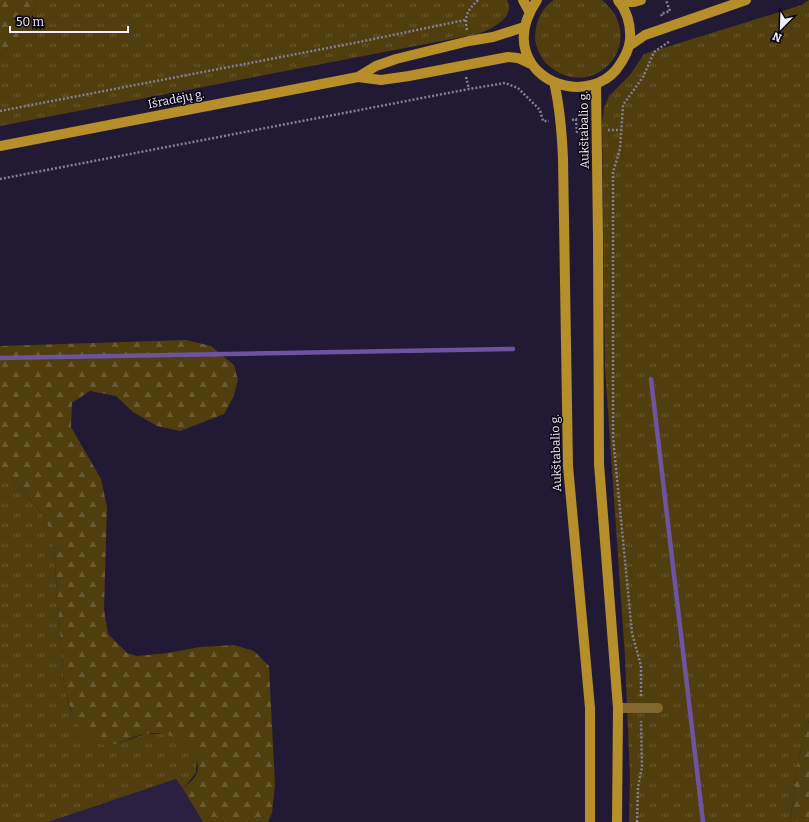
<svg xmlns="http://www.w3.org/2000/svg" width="809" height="822" font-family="Bitter,serif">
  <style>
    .built { fill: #2b2041 }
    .grass { fill: url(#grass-tufts) }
    .forest { fill: url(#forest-firs) }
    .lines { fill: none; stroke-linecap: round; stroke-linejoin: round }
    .stream { stroke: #6d53a0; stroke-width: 4.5 }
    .path { stroke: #857f95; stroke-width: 2.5; stroke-dasharray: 2 2; stroke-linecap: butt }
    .street { stroke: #7f672e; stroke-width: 10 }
    .secondary { stroke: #b68e2a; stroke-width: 10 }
    .labels { text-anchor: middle; stroke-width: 3; stroke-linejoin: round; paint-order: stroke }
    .street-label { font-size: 12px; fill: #f1edff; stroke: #0b0712 }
  </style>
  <defs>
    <pattern id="grass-tufts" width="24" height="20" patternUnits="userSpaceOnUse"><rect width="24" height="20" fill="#513e0e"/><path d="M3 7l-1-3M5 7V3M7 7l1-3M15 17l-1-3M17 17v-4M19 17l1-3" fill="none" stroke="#6a5a32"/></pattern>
    <pattern id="forest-firs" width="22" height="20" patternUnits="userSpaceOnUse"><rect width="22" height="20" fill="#513e0e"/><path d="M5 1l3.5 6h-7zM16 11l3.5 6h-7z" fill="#6a5a32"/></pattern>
  </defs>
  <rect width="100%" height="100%" fill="#221a34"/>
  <path class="built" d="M176,779l27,43h-155z"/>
  <path class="grass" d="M37,0h470c9,18 -16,29 -29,34l-478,92v-70l17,-14z
    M554,0h48c48,40 -7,104 -53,66 -8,-7 -14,-19 -14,-30 1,-14 6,-28 19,-36z
    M809,0v720l-11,42 -8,60h-161l1,-45 -5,-120 -20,-289 -3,-244 2,-16 5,-12 21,-21 14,-21 158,-49z
    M0,467l22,21 22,29 9,20 11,148 6,24 14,24 10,9 25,1 26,-9h24l19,10 9,14 -1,15 -13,16 -7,-10 -128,43h-48z"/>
  <path class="forest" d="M0,0h37l-20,42 -17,14z
    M186,340l25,6 23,19 4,15 -5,18 -9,16 -44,17 -23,-5 -24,-14 -17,-16 -26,-5 -18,12 -1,24 30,52 6,28 -3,102 4,25 19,19 10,3 31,-3 32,-6 34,-2 20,6 15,15 6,119 -3,28 -4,9h-65l-20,-33c3,-4 12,-10 14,-16 2,-6 0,-15 -3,-20 -11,-15 -30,-22 -49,-19 -18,2 -33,19 -52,7 -18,-12 -24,-36 -29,-56l-11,-148 -9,-20 -22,-29 -22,-21v-121z
    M809,720v102h-19l8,-60z"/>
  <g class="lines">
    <path class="stream" d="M0,358l513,-9
      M651,379l52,443"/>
    <path class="path" d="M662,16l-1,-2 9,-3 -4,-11
      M467,30c-3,-15 1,-20 11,-30
      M466,77l3,12
      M0,111l359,-69 106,-22
      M572,120l4,-1 1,13 8,-1
      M608,130h13
      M0,179l469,-90 36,-6 13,5 22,22 3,11h6
      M641,696v-30l-9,-33 -19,-196v-265l7,-23 3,-44 20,-28 11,-25 16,-11
      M637,822l1,-35 4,-20 -1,-46"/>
    <path class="street" d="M618,708h40"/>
    <path class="secondary" d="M523,0l6,11
      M537,0c-10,15 -17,34 -11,52 12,37 65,47 90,18 7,-9 13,-19 14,-30 1,-14 -3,-29 -12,-40
      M619,2h15l7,-2
      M629,46l16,-11 101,-35
      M358,77l18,-11 20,-7 73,-18 24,-4 31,-10
      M554,82c6,26 8,51 9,77l5,307 22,242v114
      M596,84l2,153 1,227 19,244 -1,114
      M0,146l358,-69 23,3 28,-4 99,-19 10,1 13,6"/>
  </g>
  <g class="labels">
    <g class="street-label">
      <text transform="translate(176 99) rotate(-11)" y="4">Išradėjų g.</text>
      <text transform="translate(584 130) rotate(-91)" y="4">Aukštabalio g.</text>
      <text transform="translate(556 453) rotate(-92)" y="4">Aukštabalio g.</text>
    </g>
  </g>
  <g transform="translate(781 28) rotate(203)" stroke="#0b0712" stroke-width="3" paint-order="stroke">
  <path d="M0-3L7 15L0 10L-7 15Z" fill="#f1edff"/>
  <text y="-6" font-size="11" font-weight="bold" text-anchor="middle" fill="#f1edff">N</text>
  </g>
  <path d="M10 26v6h118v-6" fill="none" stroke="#f1edff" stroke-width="2"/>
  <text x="16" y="26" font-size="12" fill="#f1edff" stroke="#0b0712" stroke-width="3" paint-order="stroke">50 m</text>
</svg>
